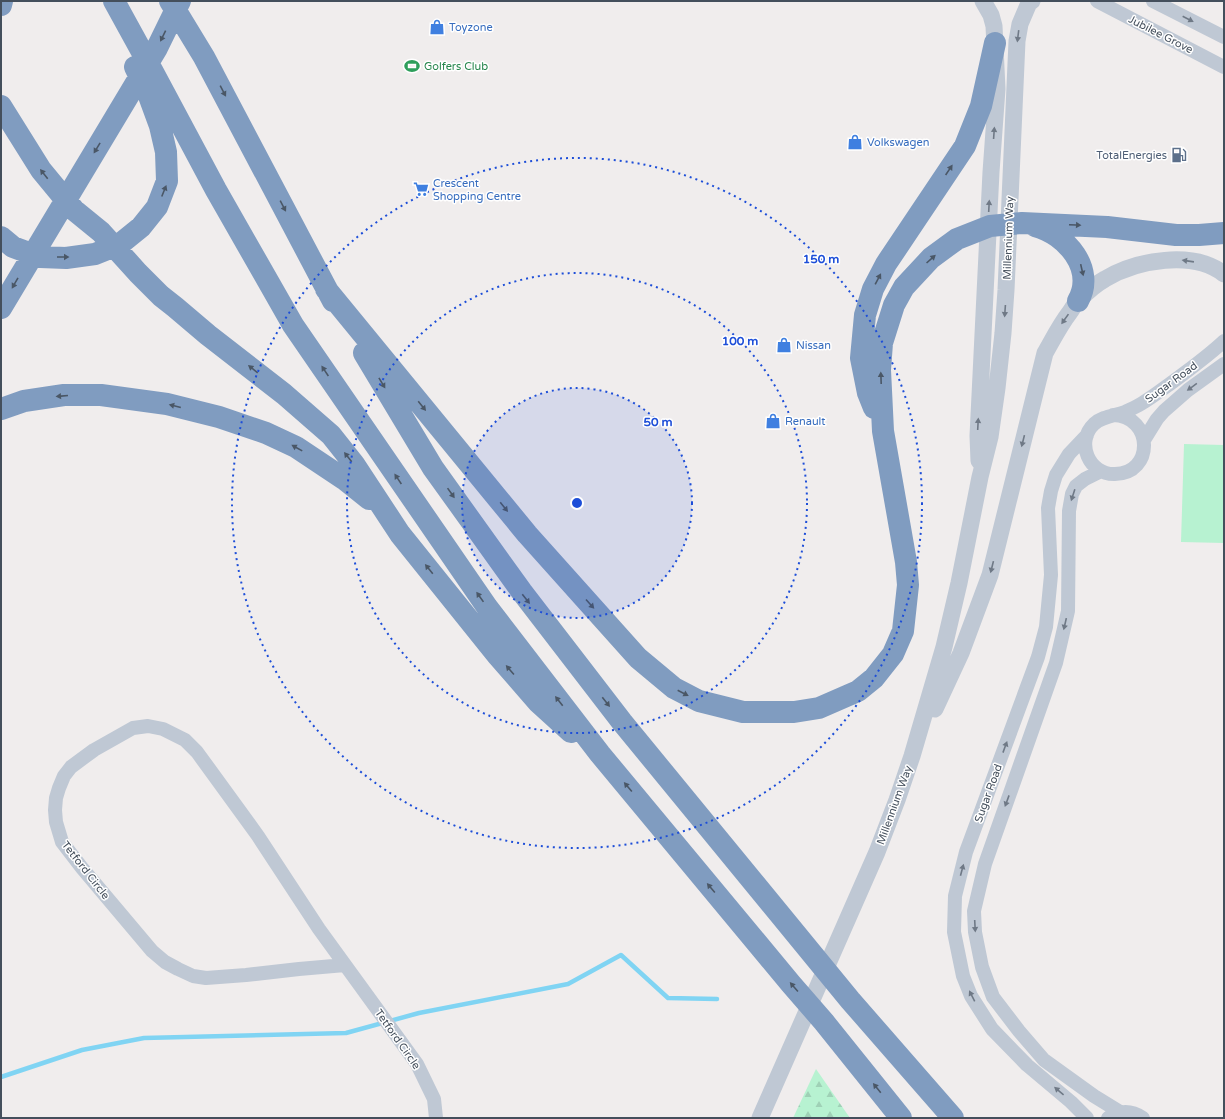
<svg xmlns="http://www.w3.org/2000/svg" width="1225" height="1119" font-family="'Varela Round',sans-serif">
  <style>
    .forest { fill: url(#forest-firs) }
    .pitch { fill: #b7f2d1 }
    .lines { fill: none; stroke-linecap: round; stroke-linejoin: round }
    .stream { stroke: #80d4f3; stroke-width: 4.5 }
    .minor { stroke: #bfc8d4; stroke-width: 14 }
    .tertiary { stroke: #bfc8d4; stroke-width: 17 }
    .motorway { stroke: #809cc0; stroke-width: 22 }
    .oneway { fill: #6f7986 }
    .oneway2 { fill: #4a5766 }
    .ring { fill: none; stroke: #1d4ed8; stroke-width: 2; stroke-dasharray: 2 4 }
    .labels { text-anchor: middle; stroke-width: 3; stroke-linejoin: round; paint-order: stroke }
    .shop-label { font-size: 11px; fill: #366cbe; stroke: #fff; text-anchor: start }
    .street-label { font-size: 11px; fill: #444f5c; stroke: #fff }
    .leisure-label { font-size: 11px; fill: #27864d; stroke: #fff; text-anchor: start }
    .service-label { font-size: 11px; fill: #4e5e75; stroke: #fff; text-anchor: end }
    .centre { fill: #1d4ed8; stroke: #fff; stroke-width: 2 }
    .ring-label { font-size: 12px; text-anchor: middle; font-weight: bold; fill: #1d4ed8; stroke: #fff; stroke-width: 3; stroke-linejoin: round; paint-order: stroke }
  </style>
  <defs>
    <pattern id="forest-firs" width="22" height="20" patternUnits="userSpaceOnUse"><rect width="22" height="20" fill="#b7f2d1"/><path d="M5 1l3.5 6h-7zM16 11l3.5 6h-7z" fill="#9fd1b6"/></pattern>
  </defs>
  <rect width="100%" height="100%" fill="#f0eded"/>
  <path class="forest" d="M816,1069l34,49h-57z"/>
  <path class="pitch" d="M1184,444l40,1v98l-43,-1z"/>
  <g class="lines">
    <path class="stream" d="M1,1077l81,-27 62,-12 202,-5 73,-20 149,-29 53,-29 47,43 49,1"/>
    <path class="minor" d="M1097,1l127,66
      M1153,1l71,36
      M1113,415c41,1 41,59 2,59 -26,1 -40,-32 -21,-50 9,-8 20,-8 31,-12 6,-3 13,-6 19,-10 10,-6 20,-14 30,-21 17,-13 34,-25 50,-40
      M1087,435l-18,19 -13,21 -5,16 -3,17 3,67 -5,52 -8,30 -72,195 -11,44 -1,36 9,44 8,20 21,33 35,36 44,37 16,16
      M1144,440l13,-21 7,-8 24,-21 36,-26
      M1101,471l-16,8 -9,7 -4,8 -3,17 -1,100 -12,52 -71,201 -11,47 1,21 7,35 11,30 26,34 25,29 50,36 26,16
      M345,965l-46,4 -53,6 -40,3 -13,-2 -15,-7 -13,-7 -13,-11 -70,-83 -20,-26 -6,-20 -1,-12 1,-12 3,-10 5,-12 7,-9 23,-17 39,-22 15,-2 15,3 22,11 12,12 61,84 61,93 98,135 17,35 2,19
      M1108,1118c12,-8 23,-8 35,0"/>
    <path class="tertiary" d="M979,461l-1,-25 13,-264 6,-83 -3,-63 -3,-11 -8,-14
      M935,709l26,-56 29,-78 55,-222c8,-14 15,-28 25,-41 3,-4 5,-9 9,-12 8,-8 17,-16 26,-21 32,-19 88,-29 119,-5
      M760,1118l117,-266 20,-52 15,-44 32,-109 15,-64 21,-106 10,-40 7,-49 6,-55 3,-43 11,-249 3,-17 9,-21 3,-2"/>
    <path class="motorway" d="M114,1l39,71 63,118 77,135 194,282 113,147 191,230 33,38 77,96
      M170,1l34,56 129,244
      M1,5l1,-4
      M1,106l40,64 33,40 27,22 37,41 23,23 14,11 33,28 76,59 47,41 23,29 46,70 98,122 40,46 33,30
      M1035,226c31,8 61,43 43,75
      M1,237l12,10 27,10 26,1 29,-4 25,-10 21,-17 16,-20 10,-26 -1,-29 -6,-26 -11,-30 -14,-29
      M326,289l201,245 111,124 36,30 25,13 44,11h51l25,-4 39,-17 16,-13 19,-24 10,-23 5,-46 -2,-23 -23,-131 -3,-61 2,-27 12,-38 10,-18 27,-29 26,-19 33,-13 32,-3 85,4 69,8h23l25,-2
      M1,308l156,-260 23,-47
      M364,353l69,115 89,124 100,130 228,278 103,118
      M874,408l-6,-15 -7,-35 4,-43 8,-26 13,-25 79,-118 16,-40 14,-63
      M1,409l23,-8 40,-6h37l66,9 52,13 47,16 30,14 48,32 25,20"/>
  </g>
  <defs><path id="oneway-solid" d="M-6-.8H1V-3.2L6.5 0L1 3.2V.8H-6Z"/></defs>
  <g class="oneway">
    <use href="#oneway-solid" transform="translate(1188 19) rotate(27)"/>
    <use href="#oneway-solid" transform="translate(1018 36) rotate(97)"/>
    <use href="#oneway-solid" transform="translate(994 133) rotate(-86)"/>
    <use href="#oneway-solid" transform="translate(989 206) rotate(-87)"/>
    <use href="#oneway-solid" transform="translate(1188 261) rotate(-172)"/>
    <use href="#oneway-solid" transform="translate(1005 311) rotate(94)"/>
    <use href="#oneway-solid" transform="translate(1065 319) rotate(125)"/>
    <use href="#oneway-solid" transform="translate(1192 387) rotate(144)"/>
    <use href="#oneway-solid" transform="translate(978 424) rotate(-87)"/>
    <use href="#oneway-solid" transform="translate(1023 441) rotate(104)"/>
    <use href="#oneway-solid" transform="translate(1073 495) rotate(108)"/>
    <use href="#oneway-solid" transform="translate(992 567) rotate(104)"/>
    <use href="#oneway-solid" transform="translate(1065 624) rotate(103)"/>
    <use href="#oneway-solid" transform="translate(1005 747) rotate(-70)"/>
    <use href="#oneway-solid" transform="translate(1007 801) rotate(110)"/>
    <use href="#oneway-solid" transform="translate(962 870) rotate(-75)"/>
    <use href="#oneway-solid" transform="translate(975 926) rotate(87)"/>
    <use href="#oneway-solid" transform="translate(972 996) rotate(-117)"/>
    <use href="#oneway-solid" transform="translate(1059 1091) rotate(-140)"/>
  </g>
  <g class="oneway2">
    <use href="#oneway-solid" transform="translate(163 36) rotate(116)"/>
    <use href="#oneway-solid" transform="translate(223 91) rotate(62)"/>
    <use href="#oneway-solid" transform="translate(97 148) rotate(121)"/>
    <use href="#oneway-solid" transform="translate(949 170) rotate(-56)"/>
    <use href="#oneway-solid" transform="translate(44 174) rotate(-128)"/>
    <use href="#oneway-solid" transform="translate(164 191) rotate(-68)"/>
    <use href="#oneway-solid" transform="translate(283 206) rotate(62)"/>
    <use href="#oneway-solid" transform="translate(1075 225) rotate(3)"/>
    <use href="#oneway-solid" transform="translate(63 257)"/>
    <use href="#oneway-solid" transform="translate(931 259) rotate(-42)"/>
    <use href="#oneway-solid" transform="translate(1082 270) rotate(77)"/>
    <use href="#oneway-solid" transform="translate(878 279) rotate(-62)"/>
    <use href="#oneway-solid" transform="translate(15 283) rotate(120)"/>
    <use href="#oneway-solid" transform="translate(253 369) rotate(-141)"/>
    <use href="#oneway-solid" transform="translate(325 371) rotate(-124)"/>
    <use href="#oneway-solid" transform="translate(881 378) rotate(-92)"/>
    <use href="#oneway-solid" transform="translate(382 383) rotate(59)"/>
    <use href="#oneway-solid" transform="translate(62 396) rotate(175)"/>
    <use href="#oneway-solid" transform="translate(175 406) rotate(-166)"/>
    <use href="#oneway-solid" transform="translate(422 406) rotate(51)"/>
    <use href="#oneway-solid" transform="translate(297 448) rotate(-151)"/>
    <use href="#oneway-solid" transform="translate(348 457) rotate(-128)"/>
    <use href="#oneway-solid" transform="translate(398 479) rotate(-124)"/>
    <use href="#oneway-solid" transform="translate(451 493) rotate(55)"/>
    <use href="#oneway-solid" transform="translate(504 507) rotate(51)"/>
    <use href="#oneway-solid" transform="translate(429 569) rotate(-129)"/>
    <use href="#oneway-solid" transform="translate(480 597) rotate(-125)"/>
    <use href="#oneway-solid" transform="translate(526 599) rotate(52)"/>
    <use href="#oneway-solid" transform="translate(590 604) rotate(48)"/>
    <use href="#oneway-solid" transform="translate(510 670) rotate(-131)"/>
    <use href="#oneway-solid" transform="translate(683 693) rotate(27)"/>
    <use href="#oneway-solid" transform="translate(559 701) rotate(-128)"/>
    <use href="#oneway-solid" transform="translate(606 702) rotate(52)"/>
    <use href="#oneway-solid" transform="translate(628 787) rotate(-130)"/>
    <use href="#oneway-solid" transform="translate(711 888) rotate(-130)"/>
    <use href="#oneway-solid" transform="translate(794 987) rotate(-131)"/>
    <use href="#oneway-solid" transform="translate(877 1088) rotate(-129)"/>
  </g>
  <circle cx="577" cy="503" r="115" fill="#1d4ed8" fill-opacity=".12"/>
  <g class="ring">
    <circle cx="577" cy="503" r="115"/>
    <circle cx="577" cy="503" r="230"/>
    <circle cx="577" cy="503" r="345"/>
  </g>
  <defs>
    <g id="shop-bare" transform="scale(1.2)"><path d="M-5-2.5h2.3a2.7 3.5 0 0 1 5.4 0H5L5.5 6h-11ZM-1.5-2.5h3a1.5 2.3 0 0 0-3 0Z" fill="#3f7fe0" stroke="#fff" stroke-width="2.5" paint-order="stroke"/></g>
    <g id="stadium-bare" transform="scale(1.2)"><path d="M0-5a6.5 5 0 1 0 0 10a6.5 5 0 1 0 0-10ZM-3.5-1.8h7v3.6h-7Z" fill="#2e9e5b" stroke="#fff" stroke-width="2.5" paint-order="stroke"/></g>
    <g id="fuel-bare" transform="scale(1.2)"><path d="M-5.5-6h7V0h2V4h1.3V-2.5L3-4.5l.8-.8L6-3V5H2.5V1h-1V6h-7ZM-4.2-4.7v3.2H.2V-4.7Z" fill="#5c6f8a" stroke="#fff" stroke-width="2.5" paint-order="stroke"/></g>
    <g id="supermarket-bare" transform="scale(1.2)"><path d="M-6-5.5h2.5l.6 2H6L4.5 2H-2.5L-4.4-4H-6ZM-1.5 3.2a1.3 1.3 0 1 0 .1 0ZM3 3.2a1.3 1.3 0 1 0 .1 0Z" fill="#3f7fe0" stroke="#fff" stroke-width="2.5" paint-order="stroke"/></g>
  </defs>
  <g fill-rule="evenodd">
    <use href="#shop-bare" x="437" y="27"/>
    <use href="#stadium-bare" x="412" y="66"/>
    <use href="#shop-bare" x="855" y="142"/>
    <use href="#fuel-bare" x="1179" y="155"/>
    <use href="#supermarket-bare" x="421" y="189"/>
    <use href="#shop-bare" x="784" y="345"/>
    <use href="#shop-bare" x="773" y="421"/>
  </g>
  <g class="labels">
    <g class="shop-label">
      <text x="449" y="31">Toyzone</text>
      <text x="867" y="146">Volkswagen</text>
      <text x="433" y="187">Crescent<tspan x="433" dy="13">Shopping Centre</tspan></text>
      <text x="796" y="349">Nissan</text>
      <text x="785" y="425">Renault</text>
    </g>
    <g class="street-label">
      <text transform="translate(1161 34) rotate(27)" y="4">Jubilee Grove</text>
      <text transform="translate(1008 238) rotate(-88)" y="4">Millennium Way</text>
      <text transform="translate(1171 382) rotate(-36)" y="4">Sugar Road</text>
      <text transform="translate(988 793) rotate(-70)" y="4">Sugar Road</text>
      <text transform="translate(894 805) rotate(-70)" y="4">Millennium Way</text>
      <text transform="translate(86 870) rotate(52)" y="4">Tetford Circle</text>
      <text transform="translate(398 1039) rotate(55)" y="4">Tetford Circle</text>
    </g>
    <g class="leisure-label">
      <text x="424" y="70">Golfers Club</text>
    </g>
    <g class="service-label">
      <text x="1167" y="159">TotalEnergies</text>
    </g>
  </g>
  <circle cx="577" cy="503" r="6" class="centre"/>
  <g class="ring-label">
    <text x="821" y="263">150 m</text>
    <text x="740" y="345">100 m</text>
    <text x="658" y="426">50 m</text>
  </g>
  <rect width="1225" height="1119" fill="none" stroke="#444f5c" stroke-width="4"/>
</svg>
